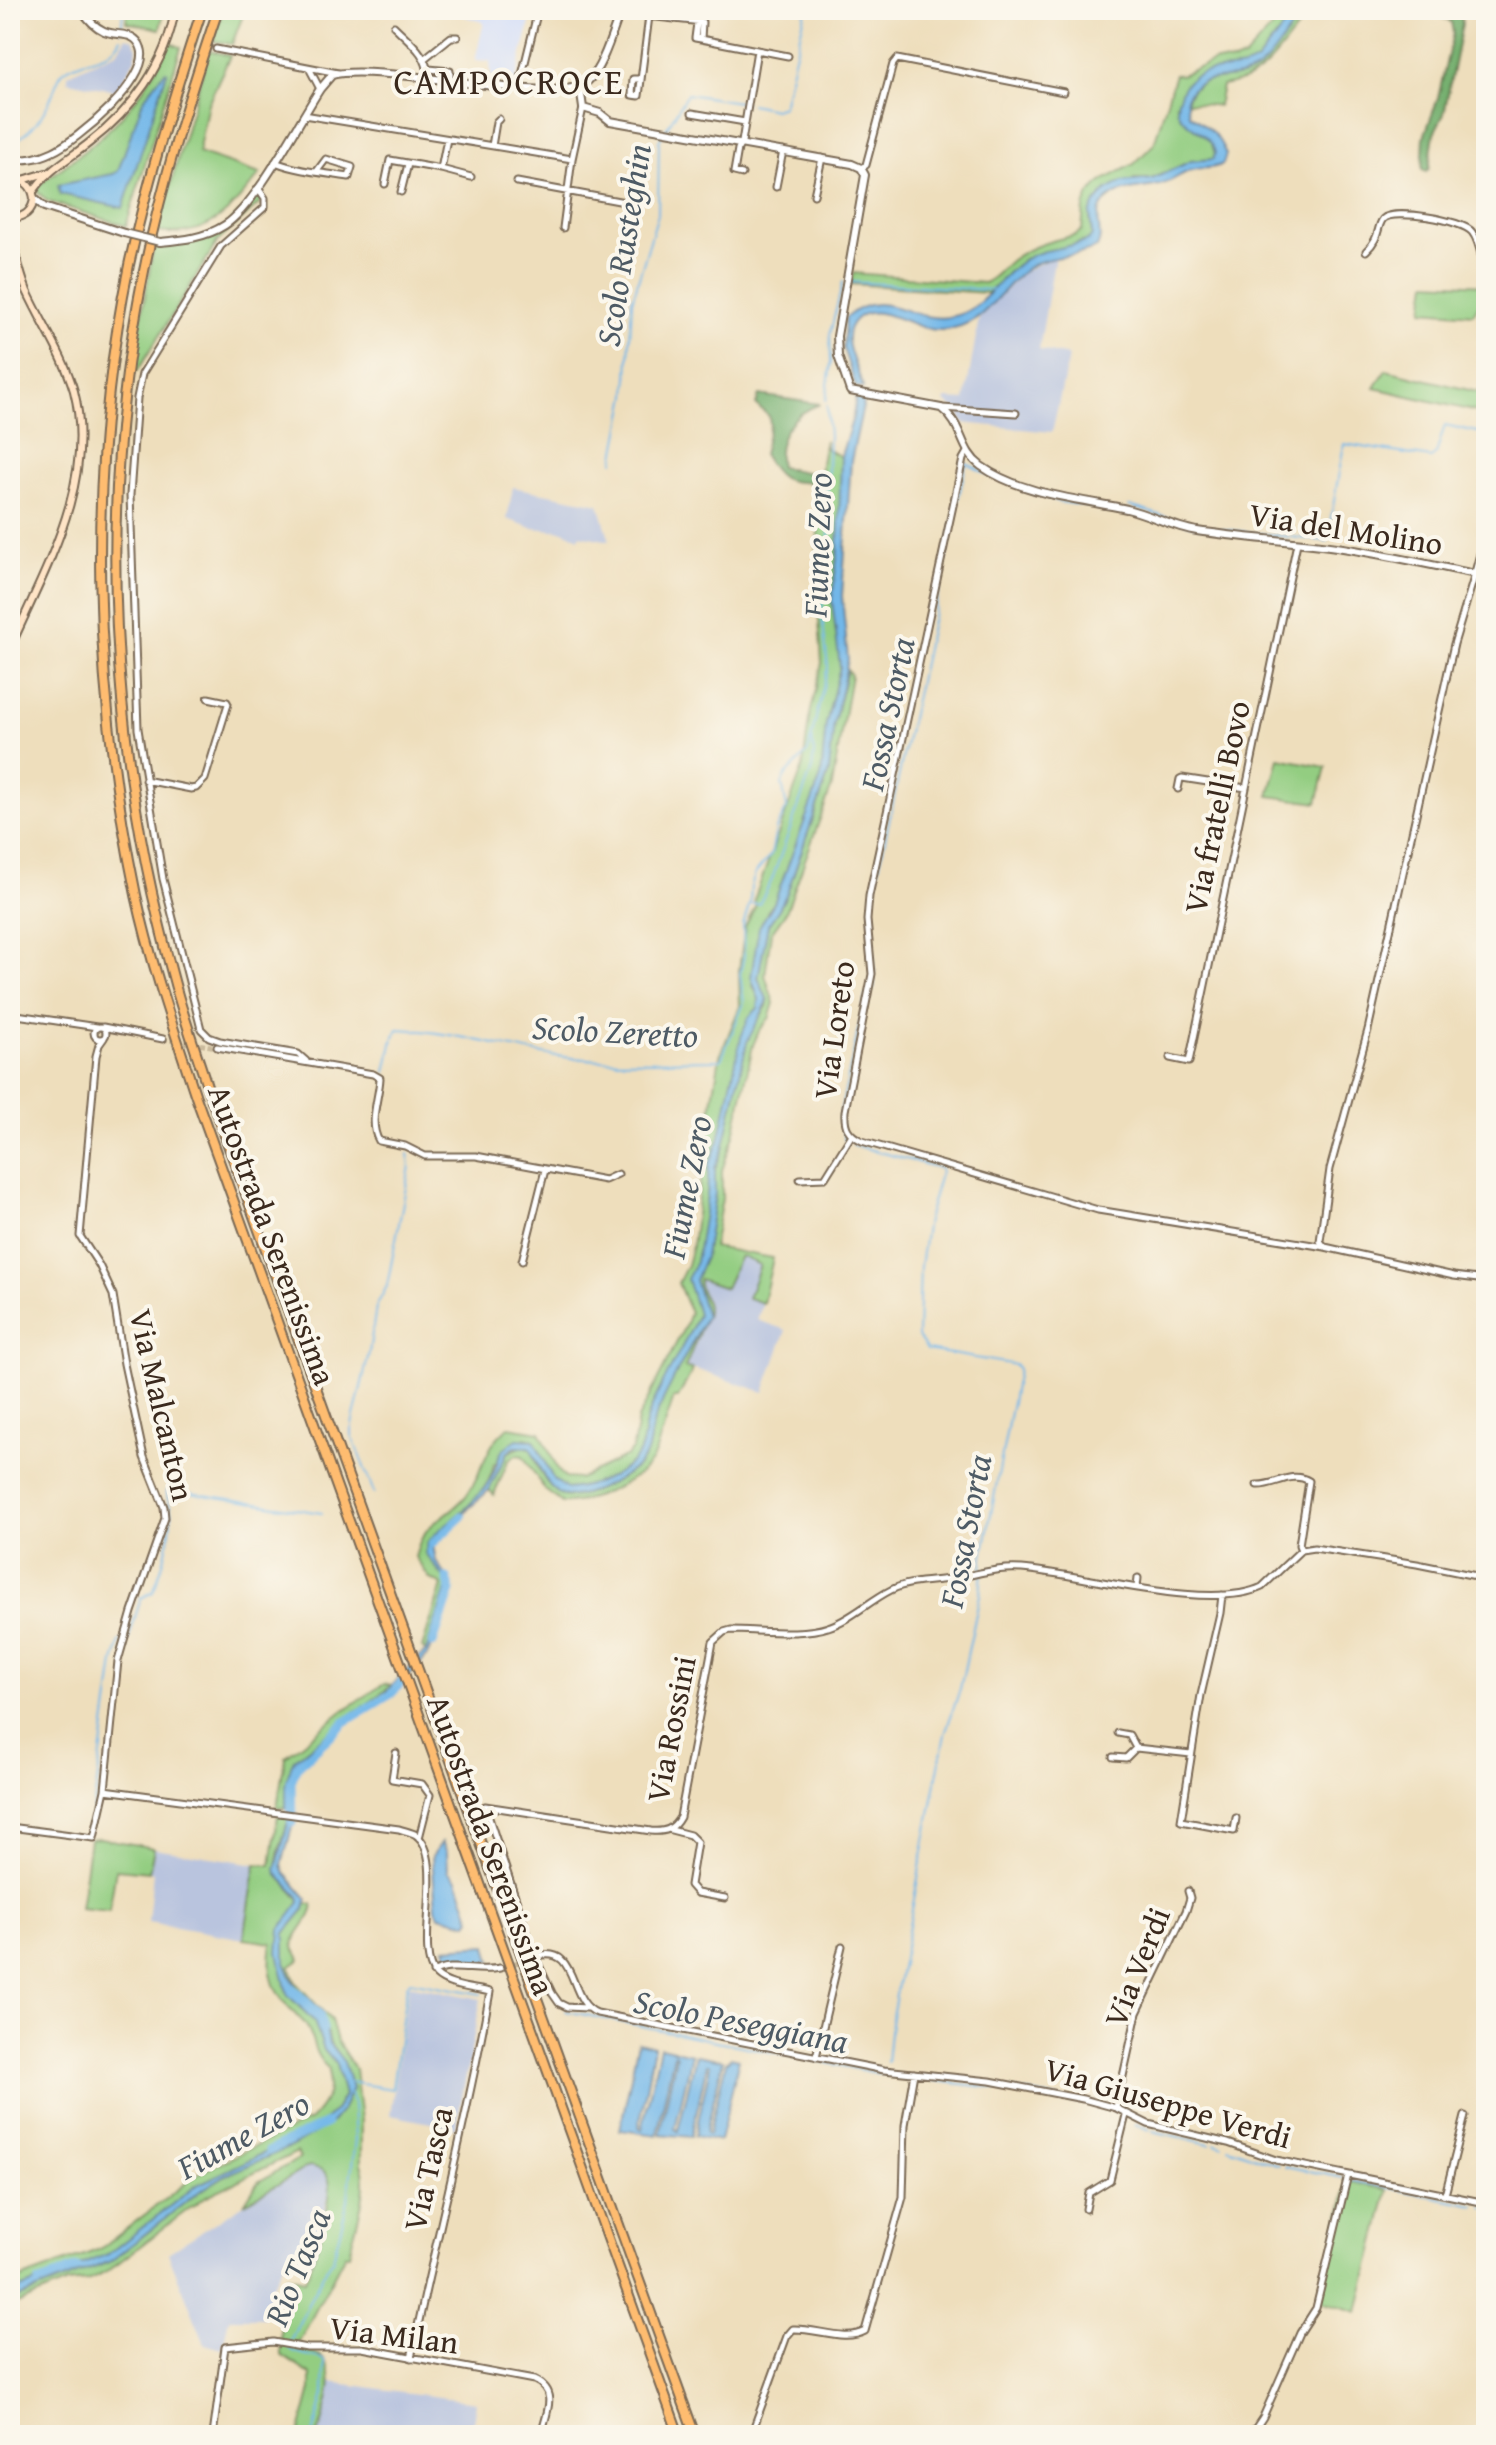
<svg xmlns="http://www.w3.org/2000/svg" width="1496" height="2445" font-family="'Gentium Book Plus',serif">
  <style>
    .built { fill: #cedafa }
    .industrial { fill: #b9c4de }
    .green { fill: #93cd81; stroke: #677c50; stroke-width: 2 }
    .forest { fill: #76b06f; stroke: #586d46; stroke-width: 2 }
    .water { fill: #72b7e9; stroke: #567084; stroke-width: 2 }
    .lines { fill: none; stroke-linecap: round; stroke-linejoin: round }
    .stream { stroke: #72b7e9; stroke-width: 2 }
    .river { stroke: #72b7e9; stroke-width: 9 }
    .minor-tunnel { stroke: #caba9c; stroke-width: 5; stroke-dasharray: 5 2.5; stroke-linecap: butt }
    .minor-casing { stroke: #7a6955; stroke-width: 9 }
    .tertiary-casing { stroke: #7a6955; stroke-width: 10 }
    .secondary-casing { stroke: #7a6955; stroke-width: 10 }
    .motorway-casing { stroke: #7a6955; stroke-width: 12 }
    .minor { stroke: #fff; stroke-width: 5 }
    .tertiary { stroke: #fff; stroke-width: 6 }
    .secondary { stroke: #ffe4c6; stroke-width: 6 }
    .motorway { stroke: #febc70; stroke-width: 8 }
    .tertiary-bridge-casing { stroke: #7a6955; stroke-width: 10; stroke-linecap: butt }
    .tertiary-bridge { stroke: #fff; stroke-width: 6 }
    .labels { text-anchor: middle; stroke-width: 8; stroke-linejoin: round; paint-order: stroke }
    .street-label { font-size: 32px; fill: #3b2a1e; stroke: #fbf7ec }
    .water-label { font-size: 34px; font-style: italic; fill: #4e5b65; stroke: #fbf7ec }
    .quarter-label { font-size: 36px; letter-spacing: 2px; fill: #3b2a1e; stroke: #fbf7ec }
  </style>
  <rect width="100%" height="100%" fill="#fbf7ec"/>
  <filter id="ink" filterUnits="userSpaceOnUse"><feTurbulence type="fractalNoise" baseFrequency=".0125" numOctaves="2"/><feDisplacementMap in="SourceGraphic" scale="16" xChannelSelector="R" yChannelSelector="G"/><feConvolveMatrix kernelMatrix="1 2 1 2 8 2 1 2 1" color-interpolation-filters="sRGB"/></filter>
  <filter id="wash" filterUnits="userSpaceOnUse"><feTurbulence type="fractalNoise" baseFrequency=".006" numOctaves="4" result="noise"/><feDisplacementMap in="SourceGraphic" scale="32" xChannelSelector="R" yChannelSelector="G"/><feGaussianBlur stdDeviation="1.8" result="paint"/><feColorMatrix in="noise" values="0 0 0 0 0 0 0 0 0 0 0 0 0 0 0 0 0 1.4 0 .05"/><feComposite in="paint" operator="in"/></filter>
  <g filter="url(#wash)">
    <rect width="100%" height="100%" fill="#eedebc"/>
    <path class="built" d="M464,10h72l-6,12 -15,60 -15,-2 -9,-4 -1,-15 -15,-1 9,-38 -21,-6z"/>
    <path class="industrial" d="M126,37l7,2 4,9 -2,10 -18,33 -49,-10v-7l49,-22z
      M1055,256l-16,94 30,6 -17,76 -89,-9 -5,-12 -13,-9 1,-3 19,1 14,-82 44,-46z
      M513,487l86,17 11,37 -30,-6 -1,3 -15,-7 -32,-3 -25,-9z
      M740,1256l20,9 -11,32 14,6 -6,17 29,10 -22,62 -69,-23 -10,-1 23,-57 -1,-9 -9,-16 1,-8 25,9z
      M154,1848l102,16 -12,75 -96,-17 5,-49 -4,-1z
      M409,1985l72,14 -25,129 -66,-13z
      M309,2165l12,3 7,10 2,10 -9,38 -1,18 -8,17 -9,1 -17,-6 -13,29 -8,33h-36l-7,31 -17,-5 -37,-91 90,-58z
      M330,2382l146,20 -5,33h-153z"/>
    <path class="green" d="M127,10h37l-4,19 -34,-7z
      M223,10h22l-13,34 -19,-3z
      M543,10h75l-6,14z
      M1288,10h9l-40,51 -8,6 -46,6 -27,31 33,34 6,15 -2,6 -22,2 -40,18h-17l-44,35 2,21 -2,5 -66,19 -36,34 -137,-9 2,-11 131,10c13,-6 19,-18 30,-25 19,-13 40,-18 62,-23l6,-5 2,-23 5,-13 15,-14 30,-16 20,-20 21,-70 6,1 34,-14 18,1 11,-4z
      M1307,10h11c-39,27 -41,69 -96,76l-4,20 -32,-4c7,-28 40,-23 63,-28z
      M170,43l11,4 -55,179 -79,-25 -10,-10 3,-7c62,-45 95,-70 130,-141z
      M209,50l21,6 -22,47 -10,50 62,21c-29,37 -52,65 -103,58z
      M258,192l4,5 -1,5 -43,39 -78,126 -3,4 -5,-1 22,-125c53,2 71,-14 104,-53z
      M1427,282l59,3v7l-13,22 -50,-4z
      M1386,370l100,24v20l-111,-26z
      M825,440l1,9 16,8 -4,91 -4,34 6,85 -14,57 -5,53 -47,126 -7,9 -14,74 7,14 -2,8 -13,18 -26,115c-10,19 -10,36 -12,57 -3,22 -7,43 -11,65 -14,18 -1,32 2,51 -14,36 -39,69 -51,106 -4,11 -2,25 -9,35 -14,20 -47,32 -71,34l-14,-10 -19,-39 -9,-2 -31,26c-6,37 -45,53 -67,79l9,25 12,15 -22,68 -4,-3 20,-63 -12,-6 -15,-22c9,-39 29,-35 51,-61 17,-22 19,-53 43,-69l31,5 18,38 7,8 14,1 48,-23 6,-8 5,-29 48,-95 4,-12 -12,-29 9,-18 5,-19 13,-102 15,-88 20,-50 -1,-36 6,-43 11,-22 -2,-5 49,-133 6,-48 13,-56 -6,-83 5,-117z
      M847,670l4,5 -19,111 -46,126 -15,21 -6,42 9,28 -5,16 -10,12 -6,14 -19,90 -12,35v29l-9,48 60,11 -10,45 -15,-5 12,-33 -20,-9 -15,32 -26,-9c-2,14 12,21 7,37l-11,-36 10,-23 10,-63v-25l8,-20 24,-107 5,-13 15,-23 1,-5 -10,-23 10,-53 11,-16 8,-16 35,-100 7,-21 5,-49z
      M1279,758l47,9 -9,36 -48,-7z
      M702,1325l-17,43 8,1 -15,29h-4c-5,13 -18,56 -23,64 -16,21 -64,42 -89,41l-17,-13 -22,-34 -7,-1 -8,6 -14,34 -5,-5 18,-37 16,-7 9,3c4,17 13,37 29,46 17,9 71,-20 82,-35 7,-10 6,-24 10,-35 11,-35 33,-68 49,-100z
      M384,1684l7,2 -97,74 -8,24v24l-9,-1 8,-50 59,-47z
      M278,1815l11,3 -11,36 -1,20 23,26 -1,6 -19,23 7,65 27,27 10,29 12,14 8,31 -8,14 -18,18 -121,58 -89,70 -98,38v-10l90,-34 99,-76 111,-53c18,-18 19,-26 19,-51 -18,-16 -13,-26 -23,-44 -5,-7 -12,-11 -18,-18 -18,-20 -20,-38 -16,-64l-28,-4 12,-75 15,1z
      M100,1838l54,10 -5,24 -33,-3 -7,42 -29,-3 10,-69z
      M306,1903l7,1c0,16 -21,31 -19,43 1,5 5,8 6,13l-10,7 6,16 35,37 6,21 18,28 6,51v44c10,22 -7,67 -12,90h-4l-49,94c7,3 18,3 24,8 22,17 4,58 -2,79h-19l12,-46v-14l-30,-20 -1,-47 7,-32 18,4c8,-17 29,-83 24,-100 -4,-11 -10,-12 -20,-14l-65,38 14,-22 42,-24 -3,-6 -94,46 -98,75 -18,8 -20,2 -57,24v-6l101,-40 86,-68 27,-17 68,-30 39,-23 12,-15 9,-19 -8,-26 -14,-20 -6,-22 -24,-24 -15,-34v-30l20,-24z
      M1348,2181l40,9 -30,122 -37,-11z"/>
    <path class="forest" d="M1429,10h22l10,5 1,9 -18,90 -10,19 -5,35 -3,4 -4,-2 2,-33 14,-39 15,-65 -2,-11z
      M759,395l61,9c-28,10 -46,32 -40,63l40,8v8c-33,-2 -39,2 -57,-29l7,-29 -1,-9 -13,-11z"/>
    <path class="water" d="M1297,10h10c-18,16 -33,51 -54,62 -24,12 -53,-2 -67,26l3,16c19,14 27,17 37,40l-3,10c-11,6 -20,3 -31,6 -10,3 -19,11 -29,14 -20,7 -53,1 -63,26 -5,13 4,25 -3,37 -23,13 -46,6 -68,20 -33,22 -40,59 -87,63 -28,2 -63,-31 -86,-11 -20,18 3,49 7,69l-7,-1 -13,-39 2,-30c39,-34 63,5 104,-1 39,-7 46,-40 76,-58 20,-12 44,-10 64,-19l3,-5 -2,-21 5,-11 12,-13 15,-8 30,-3 39,-18 22,-2 2,-6c-5,-26 -50,-28 -35,-58 2,-6 6,-12 11,-16 19,-15 47,-4 66,-18z
      M165,71l2,1 -44,136 -63,-14 -2,-9 55,-11 5,-3 25,-71z
      M856,396l9,1 -14,64 -9,135 6,64 -14,63 -5,49 -42,121 -8,16 -11,16 -10,53 10,23 -21,41 -24,107 -8,19v26l-10,63 -10,23 11,36c-17,35 -38,69 -52,105 -5,14 -3,30 -13,41 -13,15 -65,43 -83,31 -17,-12 -18,-31 -29,-46h-14l-8,6 -18,37 -49,45 -7,10 3,16 16,23 -18,57 -7,15 -13,15 -22,21 -47,30 -49,41 -6,15 3,31 -7,-1c0,-17 -1,-32 8,-48l62,-49 28,-17 42,-43 22,-68 -23,-30c5,-24 32,-33 46,-50 7,-8 15,-15 20,-25 11,-20 2,-24 26,-39l17,1 19,39 14,10c24,-2 57,-14 71,-34 7,-10 5,-24 9,-35 11,-33 31,-64 46,-94l5,-12 -11,-35 9,-17 11,-67 2,-31 10,-23 22,-104 8,-20 9,-9 1,-9 -8,-22 8,-50 15,-24 47,-126 5,-53 14,-57 -8,-66 6,-53 3,-92 12,-39z
      M289,1818l5,1 -12,46 2,7 23,27 -2,10 -20,24v30l15,34 24,24 5,22 15,19 8,27 -9,19 -12,15 -39,23 -68,30 -27,17 -86,68 -101,40v-8l98,-39 89,-69 121,-58 18,-18 8,-14 -8,-31 -12,-14 -10,-29 -27,-27 -6,-27 -3,-15 2,-23 20,-27 -1,-5 -22,-23 -1,-5z
      M442,1842l5,10 1,19 9,9 14,39 -3,4 -29,-7 -3,-7 -4,-53z
      M487,1945l4,16 -13,1 -30,-5 -3,-9z
      M638,2042l16,4 -15,81 3,2 18,-82 32,7 -17,75 3,2 18,-76 27,5 -17,73 3,1 17,-72 5,-5 8,2 -19,82 -25,-5 15,-71 -3,-1 -16,73 -31,-3 16,-78 -2,-2 -17,81 -37,-5z"/>
    <g class="lines">
      <path class="stream" d="M121,32l2,-22
        M751,104l23,5 9,-3 23,-96
        M10,144c22,-12 34,-28 43,-51 3,-7 5,-17 11,-22 18,-15 47,-9 57,-33
        M850,282l142,8
        M10,390v7
        M826,400l5,-37 -1,-29 13,-52
        M614,461l13,-66 5,-94 26,-87 1,-73 28,-47 58,9
        M1023,489l37,13 68,10
        M1129,506l71,21 127,14 17,-97 87,14 5,-4 9,-29 41,9
        M824,587l7,-71 -4,-21 2,-59 -2,-30
        M751,904h8l12,-22 41,-113 2,-16 -2,-15
        M871,991l3,-3c1,-30 -4,-59 -2,-88l94,-437 25,13
        M386,1072l7,-33 5,-10c48,2 97,16 145,25 58,10 120,6 178,6l23,-57 -4,-29 4,-18 -1,-31 7,-22 1,-16 4,-13 16,-19 5,-26 11,-21 -5,-24 3,-8 23,-24 20,-85 -6,-52 1,-20
        M845,1140l-6,-21 27,-124
        M853,1145l86,23 2,3 -14,49 -7,46 -2,71 9,13 84,14 6,2 1,4 -35,186 -3,39 -20,94 -15,45 -54,288 -4,40
        M374,1493l-22,-57v-11l17,-72 7,-46 11,-21 23,-120 -2,-12
        M93,1811l21,-149 6,-21h8l13,-43 12,-6c9,-23 18,-50 18,-76 1,-9 -5,-16 -4,-25l3,-1 152,23
        M566,2011l341,68
        M921,2079l105,13 56,12
        M349,2082l43,7 15,-104 3,-4 72,13
        M1135,2124l15,6
        M1153,2131l57,13
        M1215,2144l7,2
        M1228,2147l51,18
        M1285,2166l59,12
        M1350,2180l125,25
        M1483,2207l3,1
        M290,2342l31,-65 12,-18 15,-59 7,-61 -2,-37 -3,-8
        M289,2348c9,9 23,5 36,13l-1,33 -11,41"/>
      <path class="river" d="M432,1544l30,-28
        M433,1643l18,-52 -4,-13
        M292,1823l-1,-41 5,-14 49,-46 46,-28 11,-12
        M292,1988l27,26 4,15
        M269,2151l58,-28
        M39,2283l38,-15"/>
    </g>
  </g>
  <g filter="url(#ink)">
    <g class="lines">
      <path class="minor-tunnel" d="M163,1039l54,8
        M500,1968l37,-12"/>
      <g class="minor-casing">
        <path id="minor" d="M620,13l82,9 -1,17
          M697,23l-2,15 6,1
          M394,26c16,16 35,29 34,52
          M701,39l56,11 -15,92 -4,7 -4,23 8,2
          M216,49l122,24
          M757,50l31,6
          M425,58l26,-21h6
          M309,68l11,21
          M429,69l21,2v10
          M640,79h-7l-1,16 7,1 10,-80
          M519,87l19,-77
          M692,113l53,9
          M304,115l268,44
          M492,146l4,-24 3,-3
          M275,162c23,9 49,11 74,15l3,-10 -26,-8 -9,12
          M861,168l5,-3 27,-101 4,-5 167,33
          M441,169l30,8
          M517,182l113,21
          M385,184l5,-24 51,9 6,-30
          M776,187l7,-36
          M258,188l7,10v9l-44,39 -79,128 -5,24 -7,97 8,234 25,150 38,150 8,8 11,4 78,13 8,7
          M401,192l7,-28
          M814,195l8,-37
          M563,228l9,-69 11,-51
          M1366,251c15,-14 10,-23 17,-32 10,-11 80,1 89,13 9,11 9,28 14,41
          M942,408l74,5
          M967,452l-4,7 -94,437 -2,24 5,54 -27,137c-1,16 3,23 17,30l236,69 227,37
          M1475,574l-21,70 -86,386 -38,139 -10,72 5,6 129,29 32,4
          M145,780l46,9 5,-1 9,-9 23,-75 -1,-2 -19,-4
          M1178,789l2,-10 2,-1 64,10
          M10,1014l87,13
          M94 1033a6 6 0 1 1 12 0a6 6 0 1 1-12 0Z
          M103,1027l60,12
          M104,1038l-5,7 -3,11 -16,180 19,29 14,30 11,69 20,93 20,50 1,11 -33,94 -14,49 -13,129 294,39c5,2 13,3 17,6 31,22 -3,118 20,140 12,12 38,13 54,17 -22,123 -53,243 -79,366
          M217,1047l156,27 7,4c-1,21 -12,44 -1,63l26,5 20,10h51l129,24 13,-6
          M1170,1058l19,4 108,-519
          M800,1179l25,-1 26,-42
          M522,1261l23,-91
          M1257,1485c18,1 35,-15 52,-4l-10,64 2,5
          M1137,1587l1,-9
          M1222,1595l-2,18 -19,82 -20,126 53,10 2,-13
          M1118,1733l11,2 7,13
          M396,1753l-4,26 30,5 8,11 -11,43
          M1113,1757l13,1 10,-10 55,6
          M10,1827l84,11 11,-48
          M671,1830l19,5 7,7 -7,43 7,8 28,5
          M538,1956c41,-11 29,45 59,57l287,57 106,11 93,18 33,9 32,16 80,19 48,17 210,43
          M433,1973c19,-11 43,0 67,-5
          M587,2008l-20,-1 -8,-4 -7,-10 -16,-34 -51,-153 166,25c14,1 22,-1 29,-14l33,-175 11,-10 7,-2c28,0 71,6 97,-3 22,-7 41,-26 63,-37 20,-10 43,-8 65,-12 22,-4 43,-11 66,-9 61,5 187,43 240,18l39,-37 13,-2 103,16 69,14
          M816,2057l26,-111
          M1116,2108l21,-95 49,-102 4,-13 -2,-7
          M1445,2195l20,-79
          M1086,2209l3,-16 21,-13 16,-65
          M213,2435l12,-88 48,-5 34,6h55l172,32c25,11 12,34 7,55
          M751,2435l36,-99 6,-7c23,-1 52,13 72,2l38,-134 2,-72 9,-52
          M1251,2435l12,-18 37,-84 16,-25 32,-133"/>
      </g>
      <g class="tertiary-casing">
        <path id="tertiary" d="M580,87l3,21 17,5 10,8 242,43 9,4 4,7 -28,161 1,20 12,35 91,17c23,17 18,42 40,58 41,29 100,33 146,43 24,6 46,18 70,22 48,7 97,10 146,17 44,7 88,17 132,26l11,-40
          M10,160c15,0 28,-1 42,-8 25,-11 100,-74 89,-104 -6,-18 -24,-11 -37,-17 -9,-4 -17,-13 -22,-21
          M34,198l10,9 80,26
          M160,242c23,-2 45,-4 65,-17 31,-20 73,-102 95,-136l12,-14c50,-13 226,32 255,7 16,-14 26,-52 34,-72"/>
      </g>
      <g class="secondary-casing">
        <path id="secondary" d="M10,180c13,-2 22,5 24,18 -1,13 -10,21 -24,19
          M23,180l23,-7
          M33,192c14,-22 36,-33 56,-49 43,-33 77,-79 86,-133
          M10,232c6,20 9,40 17,59 15,33 37,65 47,100 23,90 -29,178 -64,257"/>
      </g>
      <g class="motorway-casing">
        <path id="motorway" d="M202,10c-28,84 -54,168 -73,255 -43,206 -36,424 7,630 15,69 38,135 60,202l483,1338
          M218,10c-29,86 -56,172 -74,261 -48,234 -34,477 29,706 10,39 24,77 36,115l486,1343"/>
      </g>
      <use href="#minor" class="minor"/>
      <use href="#tertiary" class="tertiary"/>
      <use href="#secondary" class="secondary"/>
      <use href="#motorway" class="motorway"/>
      <g class="tertiary-bridge-casing">
        <path id="tertiary-bridge" d="M124,233l36,9"/>
      </g>
      <use href="#tertiary-bridge" class="tertiary-bridge"/>
    </g>
  </g>
  <g class="labels">
    <g class="street-label">
      <text transform="translate(1346 529) rotate(9)" y="11">Via del Molino</text>
      <text transform="translate(1217 807) rotate(-78)" y="11">Via fratelli Bovo</text>
      <text transform="translate(834 1030) rotate(-82)" y="11">Via Loreto</text>
      <text transform="translate(272 1235) rotate(70)" y="11">Autostrada Serenissima</text>
      <text transform="translate(162 1405) rotate(77)" y="11">Via Malcanton</text>
      <text transform="translate(671 1729) rotate(-79)" y="11">Via Rossini</text>
      <text transform="translate(491 1845) rotate(70)" y="11">Autostrada Serenissima</text>
      <text transform="translate(1137 1967) rotate(-68)" y="11">Via Verdi</text>
      <text transform="translate(1168 2103) rotate(16)" y="11">Via Giuseppe Verdi</text>
      <text transform="translate(428 2169) rotate(-77)" y="11">Via Tasca</text>
      <text transform="translate(394 2335) rotate(7)" y="11">Via Milan</text>
    </g>
    <g class="water-label">
      <text transform="translate(623 245) rotate(-81)" y="12">Scolo Rusteghin</text>
      <text transform="translate(817 545) rotate(-88)" y="12">Fiume Zero</text>
      <text transform="translate(887 714) rotate(-78)" y="12">Fossa Storta</text>
      <text transform="translate(615 1031) rotate(3)" y="12">Scolo Zeretto</text>
      <text transform="translate(686 1187) rotate(-79)" y="12">Fiume Zero</text>
      <text transform="translate(965 1531) rotate(-79)" y="12">Fossa Storta</text>
      <text transform="translate(741 2021) rotate(11)" y="12">Scolo Peseggiana</text>
      <text transform="translate(243 2135) rotate(-29)" y="12">Fiume Zero</text>
      <text transform="translate(297 2267) rotate(-68)" y="12">Rio Tasca</text>
    </g>
    <g class="quarter-label">
      <text x="509" y="94">CAMPOCROCE</text>
    </g>
  </g>
  <rect width="1496" height="2445" fill="none" stroke="#fbf7ec" stroke-width="40"/>
</svg>
